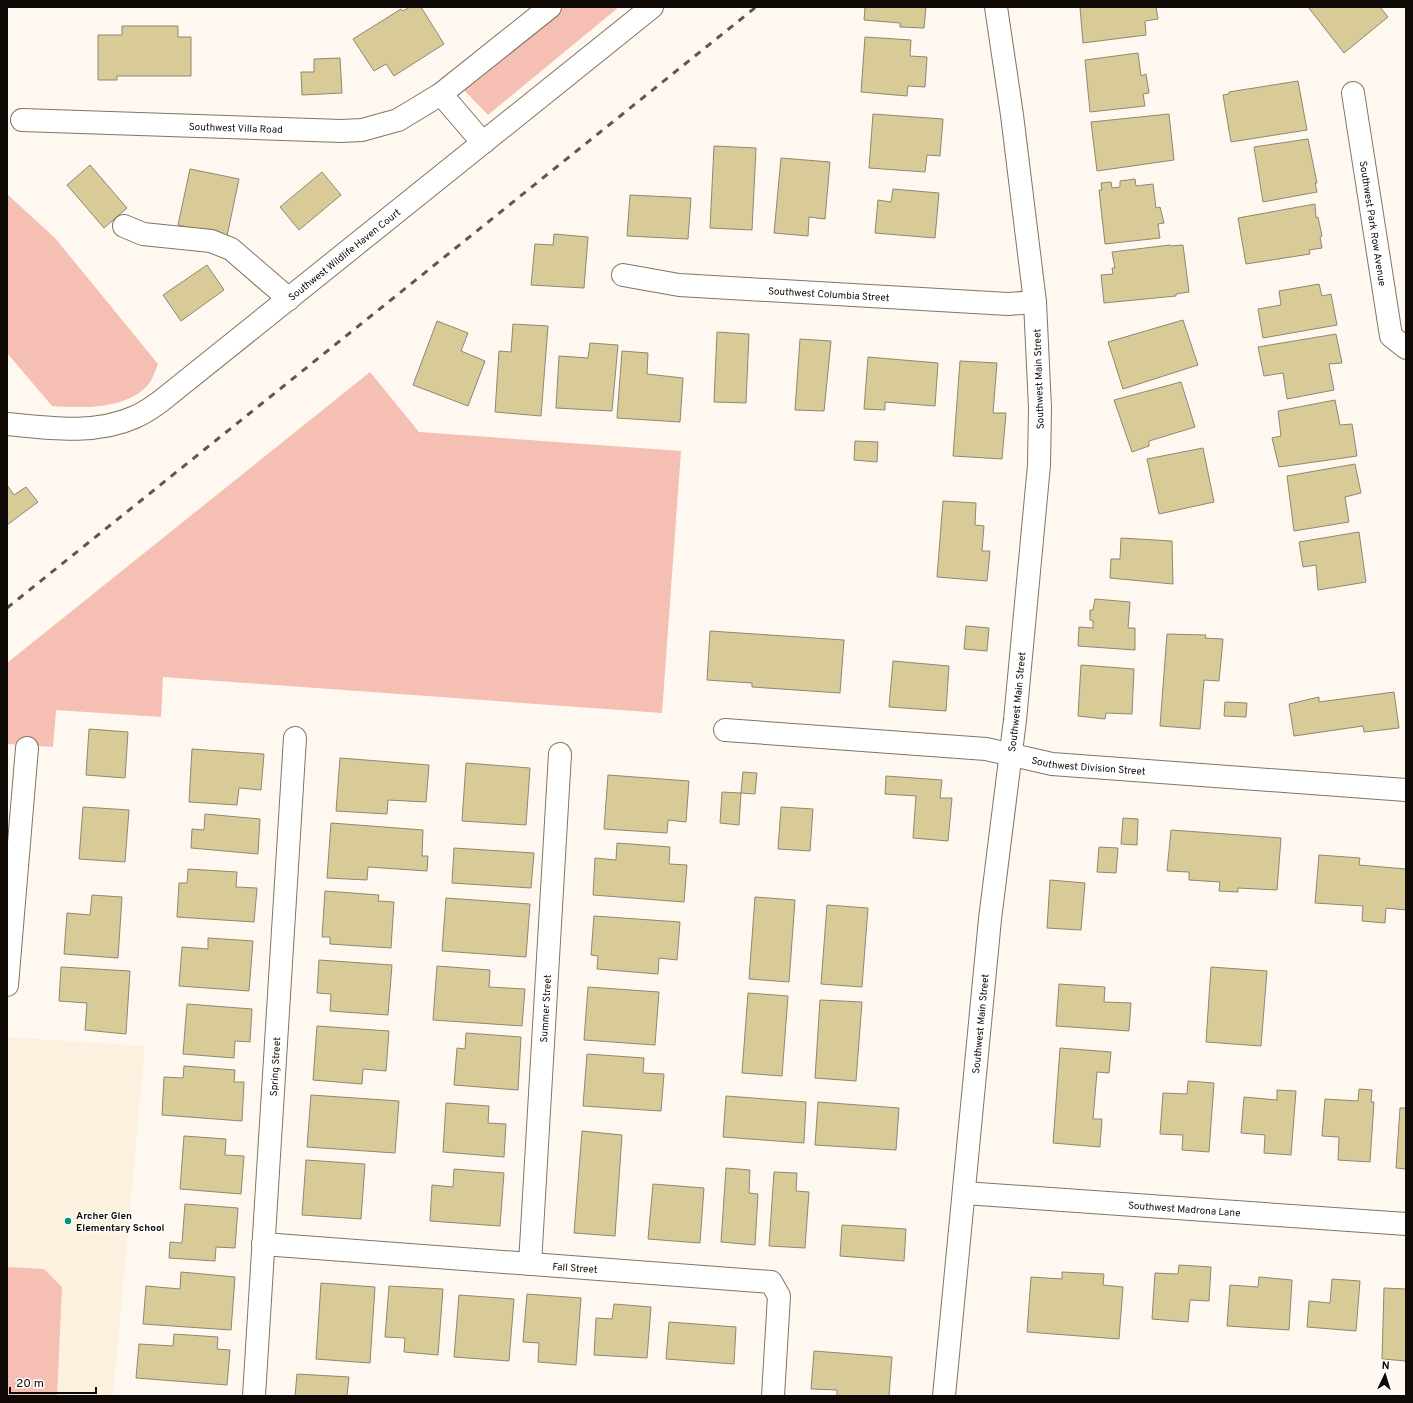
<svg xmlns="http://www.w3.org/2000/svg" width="1413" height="1403" font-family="Overpass,sans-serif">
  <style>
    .built { fill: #fcf0df }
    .green { fill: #f5bfb4 }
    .building { fill: #d8cb97; stroke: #8e8872 }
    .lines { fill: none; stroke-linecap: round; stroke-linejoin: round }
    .minor-casing { stroke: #827461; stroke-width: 24 }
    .minor { stroke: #fff; stroke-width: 22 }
    .rail { stroke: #5c5751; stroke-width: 3; stroke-dasharray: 7 7; stroke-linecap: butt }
    .poi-dot { fill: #019380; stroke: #fff; stroke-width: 1.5 }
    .labels { text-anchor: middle; stroke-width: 3; stroke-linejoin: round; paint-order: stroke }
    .street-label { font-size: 10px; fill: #0f0a05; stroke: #fff }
    .poi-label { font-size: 10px; font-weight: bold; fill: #0f0a05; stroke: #fff; text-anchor: start }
  </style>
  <rect width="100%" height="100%" fill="#fff8f0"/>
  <path class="built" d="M7,1037l138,9 -32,350h-106z"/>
  <path class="green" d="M562,7h57l-131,108 -27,-28z
    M7,194l48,44 103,126c-3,7 -6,17 -11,22 -23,24 -65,22 -95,20l-45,-53z
    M370,372l49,60 262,19 -19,262 -499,-36 -2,40 -105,-7 -3,37 -46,-3v-81z
    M7,1267l37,2 18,18 -5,109h-50z"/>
  <path class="building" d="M410,7h11l23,37 -50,32 -8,-12 -12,7 -21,-32 48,-30 2,2z
    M865,7h61l-2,21 -24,-1v-4l-36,-3z
    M1080,7h76l2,12 -13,2 1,14 -63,8z
    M1308,7h72l8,10 -44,36z
    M122,26h56v11h13v39h-74v4h-19v-45h24z
    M865,37l46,3 -1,16 17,1 -2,30 -17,-1 -1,10 -46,-4z
    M1138,53l3,23 5,-2 3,19 -6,1 2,12 -55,6 -5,-52z
    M340,58l2,35 -40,2 -1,-23h13v-13z
    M1298,81l9,49 -76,12 -8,-47 6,-1v-2z
    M873,114l70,5 -3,37 -13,-1 -2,17 -56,-4z
    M1169,114l5,46 -77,11 -6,-49z
    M1308,139l9,44h-2l2,9 -54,10 -9,-55z
    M714,146l42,2 -4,82 -42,-2z
    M781,158l49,4 -5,57 -16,-2 -1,19 -34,-3z
    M90,165l37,43 -23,20 -37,-43z
    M190,169l49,10 -12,57 -49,-11z
    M322,172l19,23 -42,35 -19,-23z
    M1135,179l1,7 17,-2 3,24 4,-1 4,16 -6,1 2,14 -55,6 -6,-54h3l-1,-7 10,-1 1,6 8,-1v-6z
    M893,189l46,4 -4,45 -60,-5 3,-33 13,2z
    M630,195l61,3 -3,41 -61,-3z
    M1315,204l1,14 2,-1 4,19 -2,1 2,11 -13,2 1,4 -64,10 -8,-46z
    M554,234l34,3 -4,51 -53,-3 4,-41 18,1z
    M1170,245l1,1 12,-1 6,47 -13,2v2l-72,7 -3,-28 12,-1 -1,-6h3l-3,-16z
    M207,265l17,25 -43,31 -18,-26z
    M1319,284l3,12 9,-2 6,31 -74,13 -5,-29 23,-4 -2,-14z
    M1183,320l15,45 -75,24 -15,-47z
    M437,321l31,12 -7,18 24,10 -17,45 -55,-21z
    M513,324l35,2 -7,90 -46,-4 4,-61 12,1z
    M717,332l32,2 -3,69 -32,-1z
    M1336,334l6,29 -13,1 5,26 -47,9 -4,-26 -19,3 -6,-29z
    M800,339l31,2 -7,70 -29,-1z
    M590,343l28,2 -6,66 -56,-3 3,-52 29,2z
    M622,351l26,2 -1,21 36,4 -3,44 -63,-4z
    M868,357l70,6 -3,43 -50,-4v8l-21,-1z
    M960,361l37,2 -4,50h13l-4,46 -49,-3z
    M1181,382l14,45 -46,14v5l-17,6 -18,-52z
    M1335,400l5,25 12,-1 5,32 -78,11 -7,-29 9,-2 -3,-25z
    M855,441l23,1 -1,20 -23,-2z
    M1203,448l11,54 -55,12 -12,-55z
    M1355,464l6,29 -16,4 4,25 -55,9 -7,-55z
    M7,485l7,10 12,-8 12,15 -31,23z
    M943,501l33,2 -1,22 9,1 -2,25h8l-3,30 -50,-4z
    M1359,532l7,50 -48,8 -2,-25 -13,2 -4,-25z
    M1121,538l51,3 1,43 -63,-6 1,-19h9z
    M1095,599l35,3 -2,26h7v22l-57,-4 1,-19 14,1v-7l-3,-1v-10h3z
    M966,626l23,2 -2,23 -23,-2z
    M710,631l134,9 -4,53 -88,-6v-4l-45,-3z
    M1167,634l39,1 -1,3 18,1 -4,42 -15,-1 -4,49 -40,-3z
    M893,661l56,5 -3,45 -57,-4z
    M1081,665l53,4 -2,45 -26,-1 -1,6 -27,-3z
    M1394,692l5,36 -35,4 -1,-6 -69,10 -5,-32 30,-7v5z
    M1225,702l22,1 -1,14 -22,-1z
    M89,729l39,3 -3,46 -39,-3z
    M192,749l72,5 -3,36 -22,-2 -2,17 -48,-3z
    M340,758l89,7 -3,37 -38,-2 -1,14 -51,-3z
    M466,763l64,5 -4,57 -64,-4z
    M743,772l14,1 -2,21 -14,-1z
    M608,775l81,6 -3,41 -18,-2 -1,13 -63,-4z
    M886,776l56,4 -2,18h12l-4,43 -35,-3 3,-42 -31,-2z
    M722,792l19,1 -2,32 -19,-2z
    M83,807l46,3 -4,52 -46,-3z
    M781,807l32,2 -3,42 -32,-2z
    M205,814l55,5 -2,35 -67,-6 1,-19 12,1z
    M1123,818l15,1 -1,26 -16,-1z
    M331,823l92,7 -1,26h6l-1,15 -59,-4 -1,13 -40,-2z
    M1171,830l110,8 -4,52 -39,-2v4l-19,-1 1,-9 -31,-2v-8l-22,-1z
    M617,843l53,4 -1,17 18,1 -3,37 -91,-7 2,-37 21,2z
    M1099,847l19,1 -2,25 -19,-1z
    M454,848l80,5 -3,35 -79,-5z
    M1319,855l41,3 -1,7 47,4v41l-20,-2 -1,15 -23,-2 1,-15 -48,-3z
    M188,869l49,3 -1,15 21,1 -3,34 -77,-5 2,-34h8z
    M1050,880l35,3 -4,47 -34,-2z
    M325,891l54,4 -1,6 16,1 -3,46 -61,-4v-7h-8z
    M92,895l30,2 -4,61 -54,-4 3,-41 23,2z
    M755,897l40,3 -6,82 -40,-3z
    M446,898l84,6 -4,53 -84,-6z
    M827,905l41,3 -6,79 -41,-3z
    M594,916l86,6 -3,38 -18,-2 -1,16 -61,-5 1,-13 -7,-1z
    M208,938l45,3 -4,50 -70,-5 3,-39 26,2z
    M319,960l73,5 -4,50 -58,-4 1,-17 -14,-1z
    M437,966l53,4 -1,17 36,2 -3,37 -89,-6z
    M61,967l69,4 -4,63 -41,-4 2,-27 -28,-2z
    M1211,967l56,4 -6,75 -55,-4z
    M1059,984l46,3 -1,15 27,1 -2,28 -73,-5z
    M588,987l71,5 -4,53 -71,-5z
    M748,993l40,3 -6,80 -40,-3z
    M820,1000l42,2 -6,79 -41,-3z
    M187,1004l65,5 -2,33 -15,-1 -1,17 -51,-4z
    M317,1026l72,5 -3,40 -23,-2 -1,15 -49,-4z
    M466,1033l55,4 -3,53 -64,-5 3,-37 8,1z
    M1060,1048l51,4 -2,21 -12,-1 -4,47h9l-2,28 -47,-4z
    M587,1054l57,4 -1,15 21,1 -3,37 -78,-5z
    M184,1066l51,4 -1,12h10l-2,39 -80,-6 2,-38 19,1z
    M1188,1081l26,2 -5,69 -27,-2 1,-15 -23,-1 3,-41 24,1z
    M1359,1089l13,1 -1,12h3l-4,60 -32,-2 1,-23 -17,-1 3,-37 33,2z
    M1277,1090l19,1 -5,64 -27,-2 1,-18 -24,-2 3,-36 33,3z
    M311,1095l88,6 -4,52 -88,-6z
    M726,1096l80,6 -2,41 -81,-6z
    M818,1102l81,6 -3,42 -81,-5z
    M446,1103l43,3 -1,17 18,1 -2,33 -61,-5z
    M1400,1108h6v61l-10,-1z
    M582,1131l40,4 -7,101 -41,-3z
    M184,1136l42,3 -1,16 19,1 -3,38 -61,-5z
    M306,1160l59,4 -4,55 -59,-4z
    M726,1168l24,2 -1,23 9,1 -3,51 -34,-3z
    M454,1169l50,4 -4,53 -70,-5 2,-36 21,2z
    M774,1172l23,1 -1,18 13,1 -4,56 -36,-2z
    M653,1184l51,4 -4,55 -52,-4z
    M185,1204l53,4 -3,40 -19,-1 -1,14 -46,-3 1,-16 12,1z
    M842,1225l64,4 -2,32 -64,-5z
    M1179,1265l32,2 -2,34 -19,-1 -2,22 -36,-3 3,-46 23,1z
    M181,1272l54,5 -4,53 -88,-6 3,-38 34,3z
    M1062,1272l42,2 -1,11 20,2 -4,52 -92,-7 4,-55 31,2z
    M1259,1277l33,3 -3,50 -62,-4 3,-41 28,2z
    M1332,1279l28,2 -4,50 -49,-4 2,-26 21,2z
    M321,1283l54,4 -5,76 -54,-4z
    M389,1286l54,3 -5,66 -34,-3 1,-14 -20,-1z
    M1384,1288l22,1v72l-24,-2z
    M527,1294l54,4 -5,67 -38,-3 1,-19 -16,-1z
    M459,1295l55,4 -5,62 -55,-4z
    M614,1304l37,3 -4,51 -53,-3 2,-37 16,1z
    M669,1322l67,5 -2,37 -68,-5z
    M174,1334l44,3 -1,12 13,1 -3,35 -91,-7 3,-34 34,2z
    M814,1351l78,6 -3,39h-52v-6l-26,-1z
    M297,1374l52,3 -2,19h-52z"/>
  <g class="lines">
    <g class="minor-casing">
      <g id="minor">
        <path id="s1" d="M1353,93l38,243 15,12"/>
        <path d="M441,94l109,-87"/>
        <path id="s2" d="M22,120l319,11 21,-1 36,-10 43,-26 42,49"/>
        <path d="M124,226l19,8 68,7 20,8 58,50"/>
        <path id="s3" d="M623,275l56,10 329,19 27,-2"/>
        <path id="s4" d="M7,424c42,4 88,11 128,-7 9,-4 18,-10 26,-16l491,-394"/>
        <path id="s5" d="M725,730l261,19 66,15 354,26"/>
        <path d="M7,985l20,-237"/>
        <path id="s6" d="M964,1193l442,31"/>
        <path id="s7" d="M263,1244l508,38 8,14 -6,100"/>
        <path id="s8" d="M530,1264l30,-510"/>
        <path id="s9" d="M254,1396l41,-658"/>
        <path id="s10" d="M944,1396l46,-477 25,-199 24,-255 1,-57 -5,-106 -23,-187 -16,-108"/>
      </g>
    </g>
    <use href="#minor" class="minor"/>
    <path class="rail" d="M7,608l749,-601"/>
  </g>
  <circle class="poi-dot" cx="68" cy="1221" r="4"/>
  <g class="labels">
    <g class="street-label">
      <text dy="4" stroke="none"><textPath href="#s2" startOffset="214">Southwest Villa Road</textPath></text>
      <text dy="4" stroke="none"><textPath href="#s1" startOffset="132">Southwest Park Row Avenue</textPath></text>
      <text dy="4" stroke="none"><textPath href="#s4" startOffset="395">Southwest Wildlife Haven Court</textPath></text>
      <text dy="4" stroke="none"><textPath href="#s3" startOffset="207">Southwest Columbia Street</textPath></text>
      <text transform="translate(1038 379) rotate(-92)" y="4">Southwest Main Street</text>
      <text dy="4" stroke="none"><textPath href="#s10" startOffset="698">Southwest Main Street</textPath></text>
      <text dy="4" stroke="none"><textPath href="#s5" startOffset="366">Southwest Division Street</textPath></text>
      <text dy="4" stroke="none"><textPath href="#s8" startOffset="256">Summer Street</textPath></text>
      <text dy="4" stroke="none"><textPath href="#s10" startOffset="374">Southwest Main Street</textPath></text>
      <text dy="4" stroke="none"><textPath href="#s9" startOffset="330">Spring Street</textPath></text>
      <text dy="4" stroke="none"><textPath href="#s6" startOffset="221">Southwest Madrona Lane</textPath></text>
      <text dy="4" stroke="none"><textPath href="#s7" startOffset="313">Fall Street</textPath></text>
    </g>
    <g class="poi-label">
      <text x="76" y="1219">Archer Glen<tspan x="76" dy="12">Elementary School</tspan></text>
    </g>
  </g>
  <rect width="1413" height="1403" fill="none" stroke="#0f0a05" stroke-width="16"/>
  <g transform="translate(1385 1375) rotate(4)" stroke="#ffffff" stroke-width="3" paint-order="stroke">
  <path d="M0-3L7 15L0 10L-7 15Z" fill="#0f0a05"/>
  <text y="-6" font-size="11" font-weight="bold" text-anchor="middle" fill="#0f0a05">N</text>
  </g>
  <path d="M10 1387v6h86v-6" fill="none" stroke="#0f0a05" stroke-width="2"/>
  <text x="16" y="1387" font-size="12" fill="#0f0a05" stroke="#ffffff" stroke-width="3" paint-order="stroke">20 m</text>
</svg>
